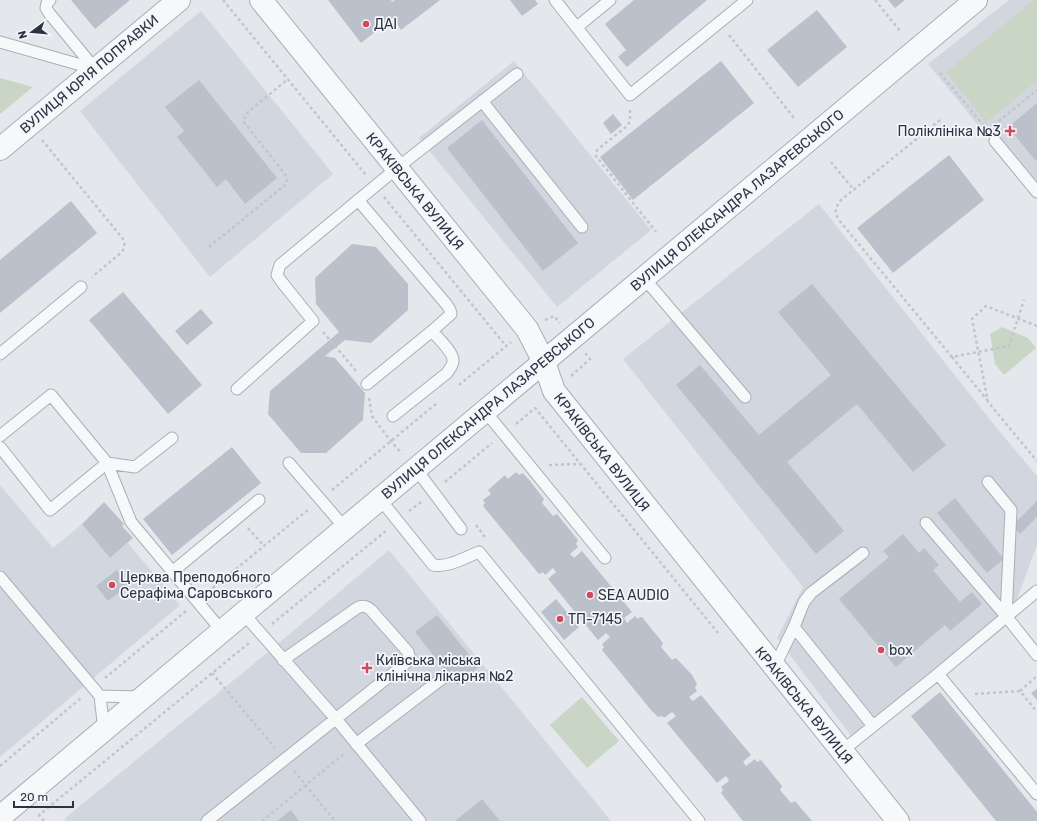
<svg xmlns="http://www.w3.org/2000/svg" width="1037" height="821" font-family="Rubik,sans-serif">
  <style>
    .built { fill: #d2d6de }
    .green { fill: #c9d6c5 }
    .building { fill: #bbc0ca }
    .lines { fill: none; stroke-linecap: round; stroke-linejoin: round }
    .lane-casing { stroke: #a9aeb7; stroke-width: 13 }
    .street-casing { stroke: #a9aeb7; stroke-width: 24 }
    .path { stroke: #c2c5cb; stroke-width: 2.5; stroke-dasharray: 3 3; stroke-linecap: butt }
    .lane { stroke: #f7f8fa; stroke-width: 11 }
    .street { stroke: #f7f8fa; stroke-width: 22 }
    .poi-dot { fill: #d1495b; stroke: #f4f6f9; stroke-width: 1.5 }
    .labels { text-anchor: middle; stroke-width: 3.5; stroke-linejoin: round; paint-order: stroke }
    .poi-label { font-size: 14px; fill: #2b3445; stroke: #f4f6f9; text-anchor: start }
    .street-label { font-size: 14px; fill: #2b3445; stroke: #f4f6f9 }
  </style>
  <rect width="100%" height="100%" fill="#e4e7ec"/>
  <path class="built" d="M1009,0h28v197l-109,-133z
    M201,11l132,163 -123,103 -130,-166z
    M514,61l137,169 -94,77 -138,-169z
    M819,204l180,227 38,45v69l-28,76 -151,124 -81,-107 26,-51 -180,-228z
    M0,485l53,63 29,-24 28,34 18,-15 52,62 -180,152z
    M389,550l222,271h-545l-2,-2 209,-171z"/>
  <path class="green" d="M1034,0h3v81l-51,41 -40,-50z
    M0,78l33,9 -33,27z
    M1002,327l26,11 8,10 -32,27 -9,-11 -5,-30z
    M582,697l37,44 -32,27 -37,-43z"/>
  <path class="building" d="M71,0h59l-35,29z
    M328,0h63l1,2 3,-2h45l-39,30 -8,-12 -32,25z
    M510,0h25l3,4 -16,12z
    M634,0h73l-80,67 -9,-10 8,-7 -21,-26z
    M888,0h17l-10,8z
    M817,10l30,37 -49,40 -31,-37z
    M721,61l33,42 -121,97 -33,-43z
    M199,80l78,98 -32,26 -19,-25 -9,8 -40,-50 7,-6 -19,-24z
    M1037,103v57l-1,1 -28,-34z
    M613,114l9,11 -11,9 -8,-11z
    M482,120l96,123 -35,28 -96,-123z
    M949,155l35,45 -91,73 -36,-45z
    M71,201l26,32 -97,80v-53z
    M352,244l24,3 32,37v26l-37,33 -26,-3 -20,16 10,2 30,35 -2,27 -37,33h-25l-33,-39 2,-23 69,-59 -23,-28 -1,-26z
    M812,284l134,161 -33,27 -56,-68 -70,58 57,69 -28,23 -140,-169 24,-20 59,70 72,-60 -53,-63z
    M123,292l79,93 -34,29 -79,-94z
    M201,309l12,14 -26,22 -12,-14z
    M232,447l29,36 -89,72 -29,-36z
    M516,472l3,3 4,-2 7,8 14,18 -2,4 11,13 4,-2 21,26 -2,4 2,3 -8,7 4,4 8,-7 50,61 -8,6 3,5 8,-7 3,3 2,-2h2l21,26 -2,4 11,13 4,-2 16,17 5,9 -2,4 2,3 -8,6 4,4 8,-6 50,60 -8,7 3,4 9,-7 2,3 4,-2 21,26 -2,4 11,13 4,-2 17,20h-69l-22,-28 2,-3 -2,-3 8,-6 -3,-5 -9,7 -50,-60 9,-7 -4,-4 -8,6 -2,-2 -4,1 -7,-7 -49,-60 2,-3 -2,-3 8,-7 -4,-4 -8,7 -50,-61 8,-7 -3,-4 -8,7 -2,-3 -4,2 -56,-68 2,-3 -2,-3 8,-6 -3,-4 17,-15 3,4z
    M955,498l49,61 -17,14 -50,-60z
    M1037,501v16l-17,17 -8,-8z
    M104,502l20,22 -2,2 11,12 -23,20 -28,-34z
    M903,534l16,19 5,-5 15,17 -6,5 27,32 12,-10 10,12 -32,27 -5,-6 -49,42 -57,-68 50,-42 -6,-6z
    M117,570l12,15 -21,16 -12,-15z
    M556,599l23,28 -15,13 -23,-28z
    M437,615l42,52 -22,18 -42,-53z
    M1037,689v11l-6,-7z
    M940,692l97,120v9h-41l-85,-105z
    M482,799l18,22h-45z
    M291,810l8,11h-22z"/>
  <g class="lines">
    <g class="lane-casing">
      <path id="lane" d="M555,0l75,95 117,-95
        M577,27l33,-27
        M0,42l95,27 -46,-56 -3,-5 1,-5 3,-3
        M482,101l100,126
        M995,141l42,51
        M358,200l89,105 3,5 1,4 -19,17 -65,53
        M644,278l101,119
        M0,354l81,-67
        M237,389l76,-68 -32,-40 -4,-6 3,-10 117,-97 120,-94
        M485,411l120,147
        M393,416l54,-43c2,-4 6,-7 6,-12 1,-8 -15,-23 -21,-30
        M0,436l51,-41 56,68 24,59 91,109
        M0,447l50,63 57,-47 28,4 37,-29
        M289,463l56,65
        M416,469l45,60
        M988,482l23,28 -5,106 31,39
        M380,499l53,66c15,3 33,-8 46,-13l220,269
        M926,523l80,93
        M172,572l87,-72
        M0,577l100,119 4,34
        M243,613l93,106 84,102
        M794,627l79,99
        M774,668l20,-41 10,-25 7,-9 52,-40
        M938,674l99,-83
        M100,696l41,1
        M356,744l88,-67
        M842,751l96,-77 99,120
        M207,821l199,-158 3,-7 -1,-4 -37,-42c-5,-4 -8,-5 -14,-2l-74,52"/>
    </g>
    <g class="street-casing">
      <path id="street" d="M261,0l266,329 17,33 10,29 344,430
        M0,149l179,-149
        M0,817l976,-817"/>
    </g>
    <path class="path" d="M223,0l143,175
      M875,0l25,31
      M729,35l65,83
      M940,73l46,55
      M630,110v11l-3,5 -30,24 -1,6 60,76
      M940,120l-99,80c-6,8 -7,12 -2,20l113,137 57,-11 15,-46
      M994,125l43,-35
      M42,140l81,99c2,5 2,8 -1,13l-30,25
      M831,162l23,28
      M384,197l122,149
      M209,247l75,-61 3,-3v-5l-3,-5 -41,-52 5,-9 40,-33
      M545,320l9,-4 6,7
      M1037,326l-51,-20 -14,13 16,83 49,59
      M323,332l34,40
      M952,357l36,44
      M571,376l19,-17 -5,-6
      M459,385l52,-43
      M369,398l3,18 14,19 16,19
      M516,424l19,-16 183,225
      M549,465l31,-1
      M445,482l47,-39
      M332,490l105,-87
      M409,511l12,-9
      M476,525l9,12v2
      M248,528l16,18
      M208,592l101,-83
      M272,624l115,-94
      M212,673l63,75
      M105,678l81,-67
      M1020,691l17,-15
      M975,694l45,-3 17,21
      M0,766l81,-68
      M294,771l41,50
      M44,821l-5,-6 210,-172
      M262,821l83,-68"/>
    <use href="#lane" class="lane"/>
    <use href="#street" class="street"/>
  </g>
  <g class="poi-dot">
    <circle cx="366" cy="24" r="4"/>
    <path d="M1008 125h4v4h4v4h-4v4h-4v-4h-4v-4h4z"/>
    <circle cx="112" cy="585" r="4"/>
    <circle cx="590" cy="595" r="4"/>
    <circle cx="560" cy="619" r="4"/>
    <circle cx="881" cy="650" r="4"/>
    <path d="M365 662h4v4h4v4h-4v4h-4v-4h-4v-4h4z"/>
  </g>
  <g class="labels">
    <g class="poi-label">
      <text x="374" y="29">ДАІ</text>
      <text x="1001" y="136" text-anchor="end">Поліклініка №3</text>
      <text x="120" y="582">Церква Преподобного<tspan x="120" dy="16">Серафіма Саровського</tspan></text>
      <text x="598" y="600">SEA AUDIO</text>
      <text x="568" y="624">ТП-7145</text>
      <text x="889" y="655">box</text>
      <text x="376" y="665">Київська міська<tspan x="376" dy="16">клінічна лікарня №2</tspan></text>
    </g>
    <g class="street-label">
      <text transform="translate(89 74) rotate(-40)" y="5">ВУЛИЦЯ ЮРІЯ ПОПРАВКИ</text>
      <text transform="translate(415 191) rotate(51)" y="5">КРАКІВСЬКА ВУЛИЦЯ</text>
      <text transform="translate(737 200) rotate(-40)" y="5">ВУЛИЦЯ ОЛЕКСАНДРА ЛАЗАРЕВСЬКОГО</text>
      <text transform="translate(488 408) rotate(-40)" y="5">ВУЛИЦЯ ОЛЕКСАНДРА ЛАЗАРЕВСЬКОГО</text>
      <text transform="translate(602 452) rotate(52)" y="5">КРАКІВСЬКА ВУЛИЦЯ</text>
      <text transform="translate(804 705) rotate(51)" y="5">КРАКІВСЬКА ВУЛИЦЯ</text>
    </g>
  </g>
  <g transform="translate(32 32) rotate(254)" stroke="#f4f6f9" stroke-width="3" paint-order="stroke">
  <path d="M0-3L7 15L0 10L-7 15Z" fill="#2b3445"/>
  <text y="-6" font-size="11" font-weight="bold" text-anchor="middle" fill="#2b3445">N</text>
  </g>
  <path d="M14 801v6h59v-6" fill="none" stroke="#2b3445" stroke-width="2"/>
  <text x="20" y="801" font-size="12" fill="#2b3445" stroke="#f4f6f9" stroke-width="3" paint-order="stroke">20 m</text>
</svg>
